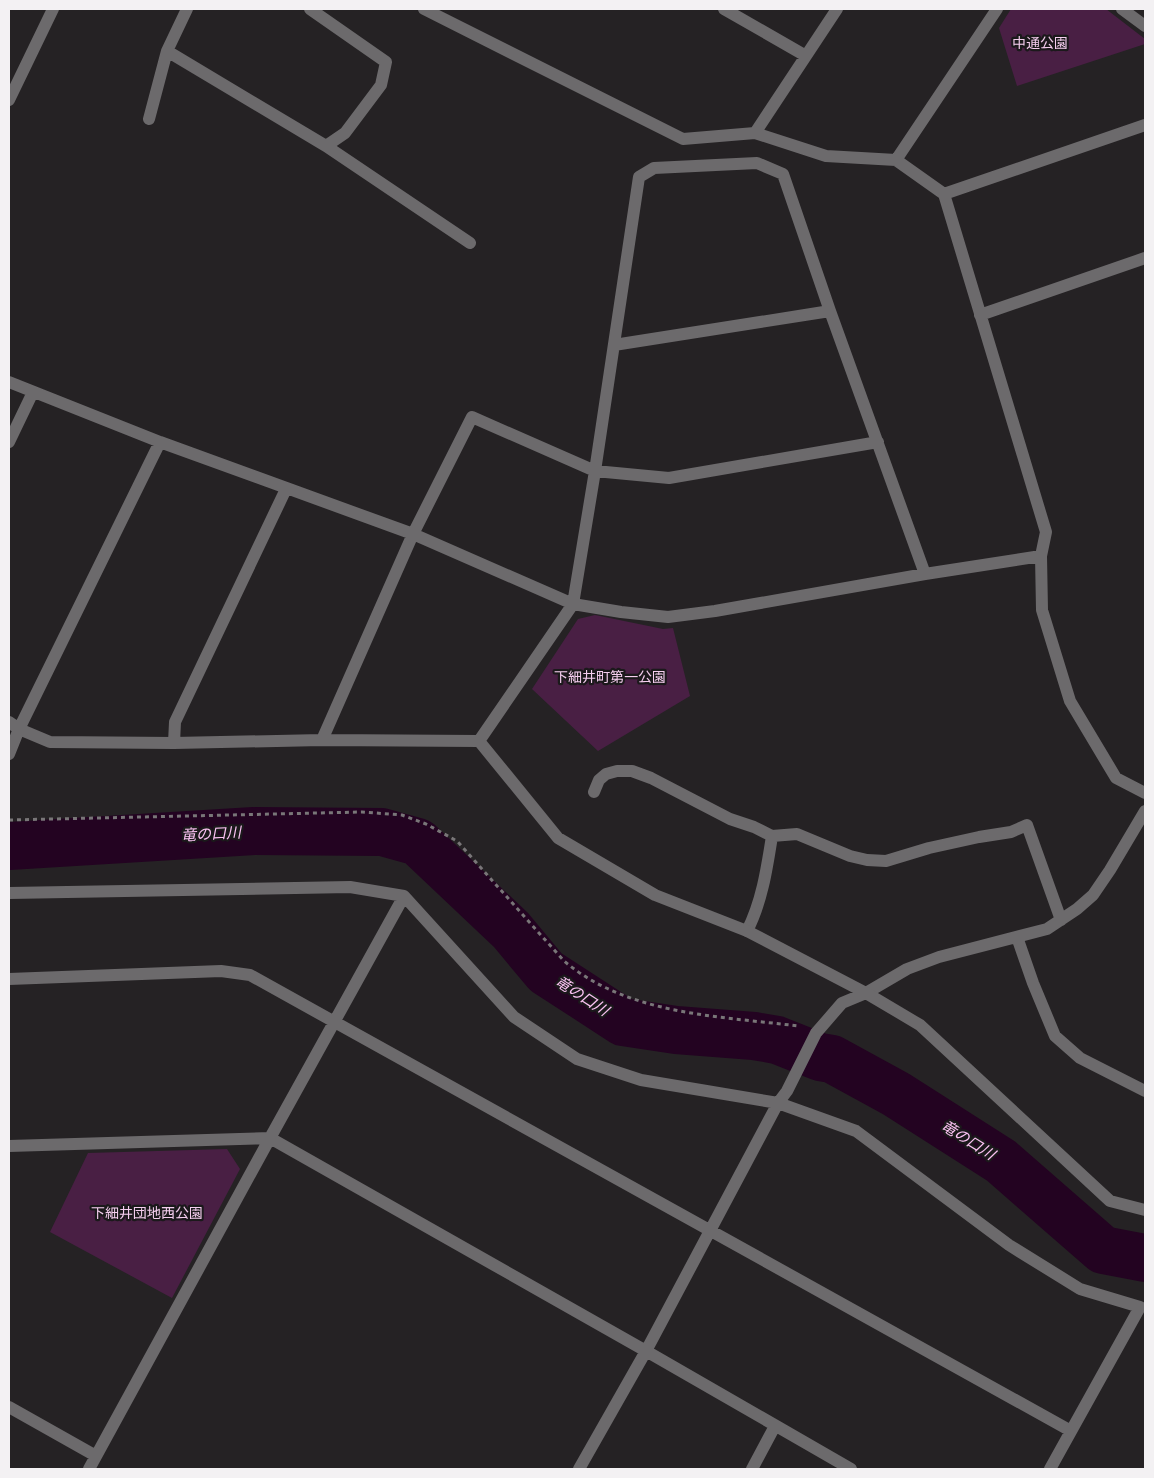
<svg xmlns="http://www.w3.org/2000/svg" width="1154" height="1478" font-family="Cabin,'Noto Sans JP',sans-serif">
  <style>
    .green { fill: #491f44 }
    .lines { fill: none; stroke-linecap: round; stroke-linejoin: round }
    .river { stroke: #230321; stroke-width: 48 }
    .path { stroke: #797678; stroke-width: 3; stroke-dasharray: 4 4; stroke-linecap: butt }
    .lane { stroke: #6c6a6c; stroke-width: 12 }
    .street { stroke: #6c6a6c; stroke-width: 12 }
    .labels { text-anchor: middle; stroke-width: 4.5; stroke-linejoin: round; paint-order: stroke }
    .park-label { font-size: 14px; fill: #f4cdee; stroke: #1b191b }
    .water-label { font-size: 15px; font-style: italic; fill: #fcc3f4; stroke: #1b191b }
  </style>
  <rect width="100%" height="100%" fill="#252224"/>
  <path class="green" d="M1011,9h95l39,30v5l-128,42 -18,-58z
    M595,615l68,14 10,-1 17,68 -92,55 -66,-62 46,-70z
    M227,1149l13,20 -68,129 -122,-66 38,-79z"/>
  <g class="lines">
    <path class="river" d="M9,846l245,-15 128,1 36,10 93,88 35,42 77,50 53,8 78,6 23,4 43,17 12,2 64,35 105,67 102,89 42,8"/>
    <path class="path" d="M9,820l353,-8 40,3 24,9 31,17 107,120c64,54 154,55 234,65"/>
    <path class="lane" d="M594,792l5,-12 7,-6 11,-3h15l19,7 79,41 24,8 18,9 25,-2 53,22 17,4 19,1 43,-13 50,-11 32,-5 16,-7 34,95
      M747,931c15,-29 20,-63 25,-95
      M1017,937l16,46 22,53 25,22 65,33
      M866,993l41,-24 32,-12 108,-28 30,-20 16,-14 17,-25 35,-59"/>
    <path class="street" d="M424,9l259,130 72,-6 71,23 70,4 48,34 102,338 -5,24
      M724,9l82,47
      M1122,9l23,17
      M167,51l159,95 19,-13 36,-48 5,-23 -76,-53
      M9,100l44,-91
      M149,119l18,-68 20,-42
      M755,133l82,-124
      M326,146l144,97
      M896,160l101,-151
      M944,194l201,-69
      M980,315l165,-57
      M614,345l216,-34
      M9,382l151,60 253,92 160,70 48,8 47,5 47,-6 210,-37 116,-18 1,54 28,91 46,77 29,15
      M9,442l24,-50
      M9,722l10,7 31,13 124,1 148,-3 157,1
      M322,740l91,-206 59,-117 123,54 74,7 209,-36
      M479,741l94,-137 22,-133 44,-294 15,-9 103,-5 26,11 47,137 95,263
      M479,741l79,97 97,57 92,36 119,62 54,32 190,176 35,9
      M174,743l1,-21 111,-233
      M9,754l10,-25 141,-287
      M9,893l341,-6 54,9 110,121 63,42 64,21 137,23 78,28 153,114 71,44 60,18 -90,162
      M9,979l212,-8 29,4 821,456
      M9,1146l261,-8 376,213 205,118
      M9,1407l87,49
      M89,1469l181,-331 134,-242
      M579,1469l67,-118 132,-248 9,-12 29,-58 26,-30 24,-10
      M752,1469l23,-43"/>
  </g>
  <g class="labels">
    <g class="park-label">
      <text x="1040" y="48">中通公園</text>
      <text x="610" y="682">下細井町第一公園</text>
      <text x="147" y="1218">下細井団地西公園</text>
    </g>
    <g class="water-label">
      <text transform="translate(211 834) rotate(-3)" y="5">竜の口川</text>
      <text transform="translate(582 996) rotate(33)" y="5">竜の口川</text>
      <text transform="translate(968 1140) rotate(32)" y="5">竜の口川</text>
    </g>
  </g>
  <rect width="1154" height="1478" fill="none" stroke="#f3f1f3" stroke-width="20"/>
</svg>
